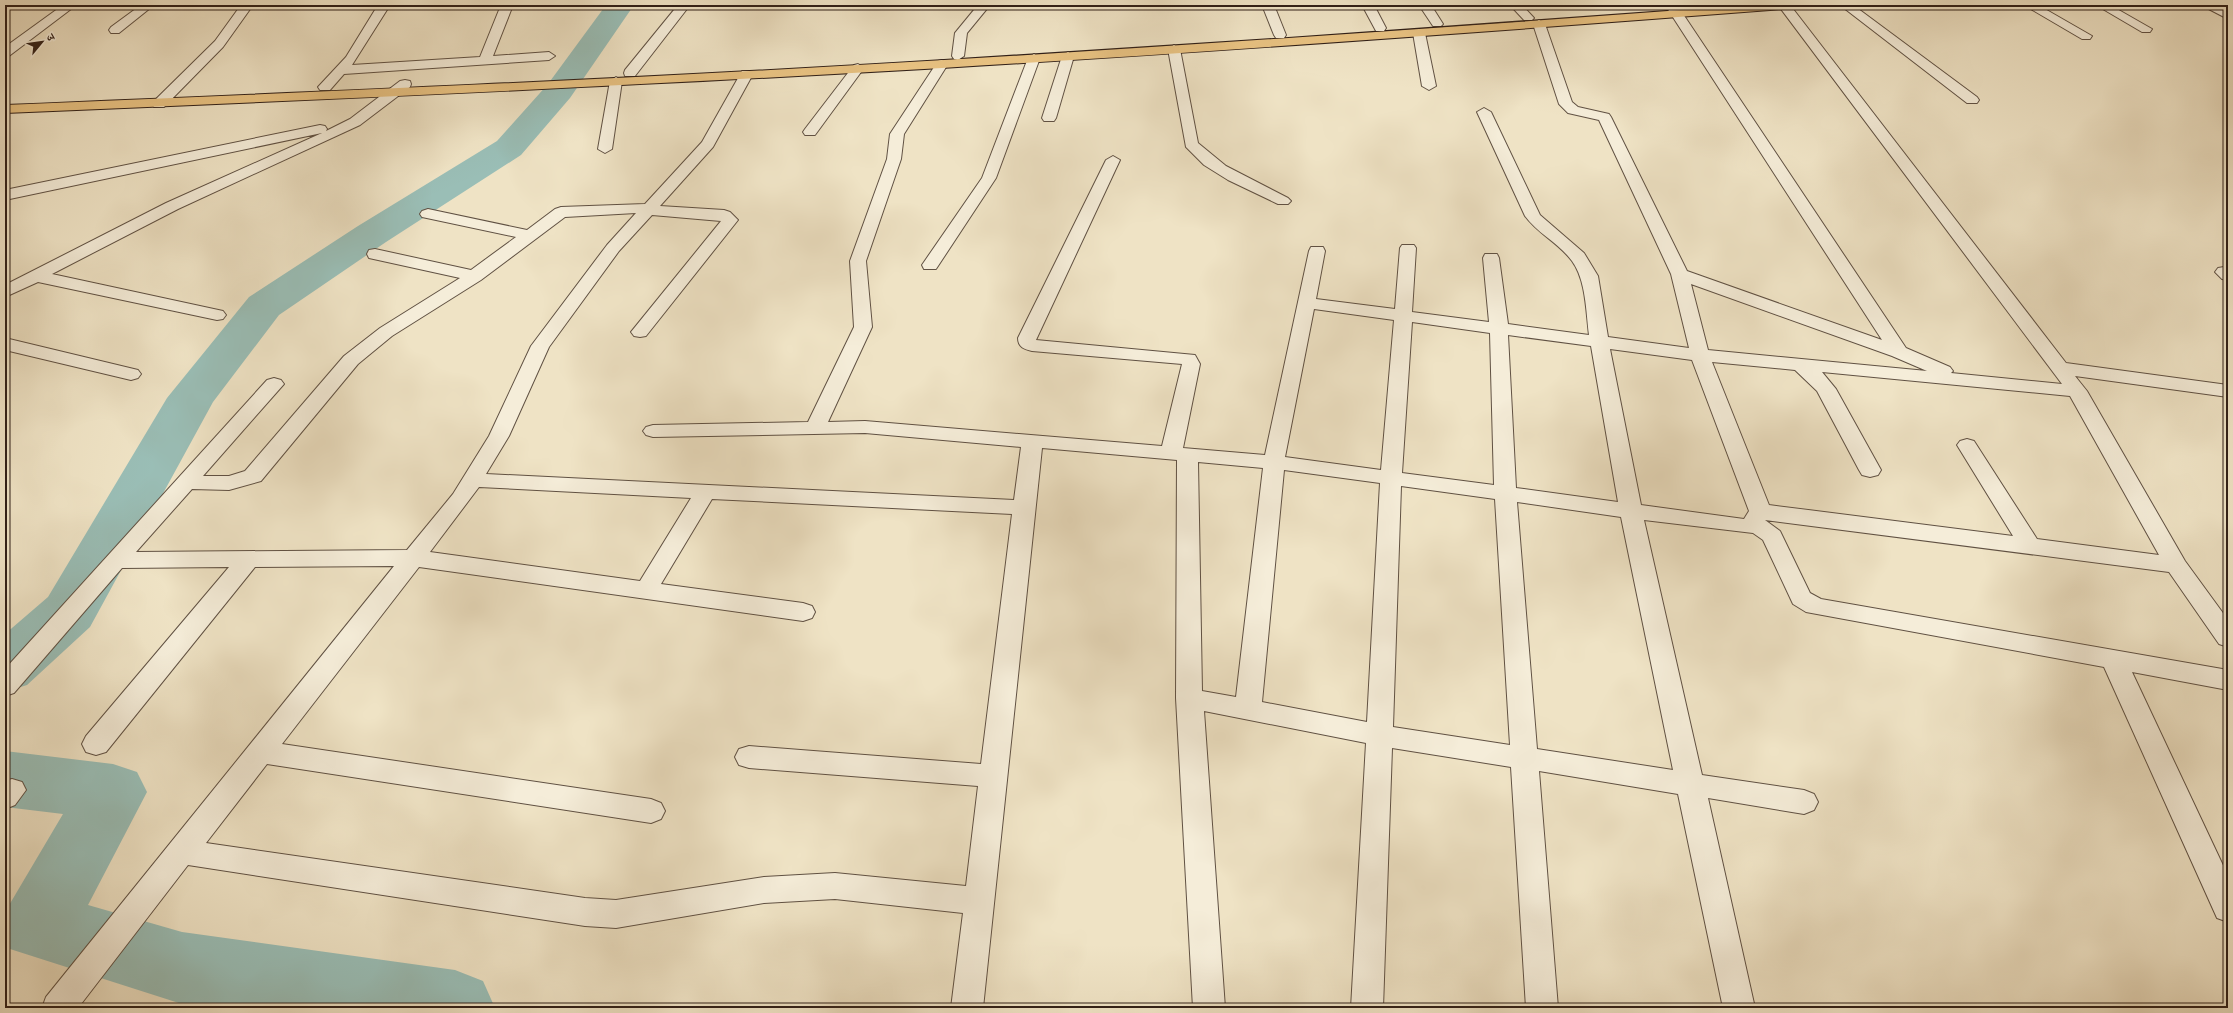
<svg xmlns="http://www.w3.org/2000/svg" width="2233" height="1013" font-family="Cardo,'Noto Serif Devanagari',serif">
  <style>
    .lines { fill: none; stroke-linecap: round; stroke-linejoin: round }
    .river { fill: #9abeb6; fill-rule: evenodd }
    .minor-casing { stroke: #605143; stroke-width: 2 }
    .major-casing { stroke: #312018; stroke-width: 2 }
    .minor { fill: #f5edd9; fill-rule: evenodd }
    .major { fill: #e8c282; fill-rule: evenodd }
  </style>
  <rect width="100%" height="100%" fill="#efe3c5"/>
  <filter id="stains"><feTurbulence type="fractalNoise" baseFrequency=".005" numOctaves="4"/><feColorMatrix values="0 0 0 0 .2 0 0 0 0 .09 0 0 0 0 .02 0 0 0 .5 -.17"/></filter>
  <radialGradient id="worn" r=".72"><stop offset=".6" stop-color="#630" stop-opacity="0"/><stop offset="1" stop-color="#630" stop-opacity=".3"/></radialGradient>
  <g class="lines">
    <path class="river" d="M606,5h28l-64,93 -49,57 -135,87 -107,73 -66,87 -123,225 -63,58 -22,7v-58l43,-37 119,-199 82,-101 109,-71 139,-85 51,-57z
      M5,751l108,13 24,8 10,20 -59,113 94,27 273,38 28,11 12,27h-289l-24,-4 -172,-55 -5,-11v-26l58,-98 -58,-7z"/>
    <g class="minor-casing">
      <path id="minor" d="M63,5l12,1 -66,50 -4,1v-10z
        M141,5h13l-35,28h-8l-2,-3 2,-3z
        M241,5h12l-30,42 -59,60h-10l-2,-3 2,-3 61,-60z
        M378,5h12l-38,60 128,-8 21,-52h12l-20,51 56,-4 6,4 -6,4 -205,14 -14,16h-10l-2,-3 28,-30z
        M678,5h12l-55,71h-10l-1,-3 1,-3z
        M978,5h12l-23,28 -3,23 -6,4 -4,-1 -2,-3 3,-23z
        M1262,5h12l12,30 -2,3h-8l-2,-3z
        M1362,5h12l12,23 -2,3h-8z
        M1419,5h12l12,19 -2,2h-8z
        M1510,5h12l12,13 -2,2h-8z
        M1675,5l4,3 227,340 44,19 3,4 -2,2 111,11 -284,-379h12l276,358 162,22v12l-153,-21 12,15 98,170 43,59v27l-9,-3 -50,-72 -404,-52 15,11 30,62 11,6 407,71v20l-96,-18 96,204v46l-11,-4 -113,-251 -298,-55 -13,-8 -30,-64 -10,-7 -109,-13 58,255 102,15 10,4 4,8 -4,8 -10,4 -96,-16 47,210h-32l-45,-214 -139,-23 19,237h-32l-15,-241 -119,-19 -9,260h-32l15,-265 -162,-32 21,297h-32l-17,-310 1,-238 -135,-12 -59,560h-32l12,-95 -128,-14 -71,4 -148,25 -31,-2 -397,-61 -110,143h-36l4,-11 348,-431 -139,1 -149,185 -10,3 -10,-3 -4,-8 4,-8 143,-169 -107,1 -108,125 -9,3v-27l262,-289 7,-2 7,2 3,4 -81,92h26l16,-5 99,-115 36,-28 80,-50 -91,-20 -2,-4 2,-4 6,-1 96,21 45,-33 -94,-20 -2,-3 2,-3 6,-2 99,21 28,-21 6,-2 84,-3 57,-62 40,-71h10l1,3 -40,73 -53,59 64,4 6,2 8,8 -92,116 -6,1 -6,-1 -3,-4 90,-111 -69,-6 -33,36 -70,96 -40,89 -23,38 528,26 7,-53 -156,-14 -212,4 -7,-2 -3,-4 3,-4 7,-2 155,-3 46,-95 -4,-66 37,-102 3,-25 48,-73 4,-1 6,4 -44,70 -3,25 -35,102 6,66 -44,95 37,-1 297,25 20,-82 -150,-13c-8,-2 -14,-4 -14,-13l88,-178 7,-4 7,4 -84,180 159,15 5,9 -17,84 82,7 44,-204 2,-4h12l2,4 -9,48 79,10 5,-61 2,-3h12l2,3 -4,64 77,10 -6,-64 2,-4h12l2,4 9,66 81,11c-3,-24 -3,-55 -17,-74 -13,-18 -34,-27 -47,-45l-48,-104 7,-4 7,4 49,103 44,38 14,23 10,61 81,11 -18,-74 -72,-154 -31,-7 -9,-9 -26,-80 6,-4 6,4 27,78 6,5 31,7 2,3 76,154 195,69 -215,-332 2,-2zM636,213l-29,32 -76,101 -42,90 -36,58 -46,56 -271,2 56,-63 37,1 32,-9 97,-117 34,-28 89,-56 84,-63zM1691,284l201,72 35,15 -219,-21zM1314,309l80,11 -13,150 -96,-13zM1412,322l78,11 4,152 -92,-12zM1508,335l83,11 27,156 -102,-14zM1610,349l82,11 57,151 -5,8 -103,-14zM1712,362l83,8 22,21 42,79 3,5 8,2 8,-2 3,-5 -45,-81 -14,-17 248,24 89,159 -122,-16 -63,-98 -7,-2 -7,2 -3,4 56,91 -244,-31zM1198,462l65,6 -27,229 -34,-6zM1284,470l96,13 -13,239 -105,-20zM1401,486l94,13 15,246 -117,-18zM479,487l212,11 -51,83 -210,-29zM712,499l300,15 -31,250 -232,-18 -10,3 -4,8 4,8 10,3 229,18 -12,100 -131,-13 -71,4 -148,23 -31,-2 -379,-55 61,-79 384,59 10,-4 4,-8 -4,-8 -10,-4 -369,-55 137,-177 384,54 9,-3 3,-6 -3,-6 -9,-3 -142,-19zM1517,502l104,15 52,253 -136,-21z
        M1694,5h12v1l-6,3 -4,-1z
        M1840,5h13l124,92 2,3 -2,3h-10z
        M2024,5h14l54,31 -2,3h-8z
        M2096,5h14l42,24 -2,3h-8z
        M2201,5h15l12,6v8z
        M1419,29l6,4 11,53 -7,4 -7,-4 -9,-53z
        M1174,45l6,4 18,94 28,23 62,32 3,3 -3,3h-10l-50,-24 -24,-15 -18,-18 -18,-98z
        M1068,52l6,4 -18,62 -2,3h-10l-2,-3 20,-62z
        M1034,54l6,4 -44,120 -60,91h-12l-2,-4 60,-87 46,-120z
        M858,64l6,4 -49,67h-10l-2,-3 2,-3 49,-64z
        M616,77l6,4 -10,68 -7,4 -7,-4 12,-68z
        M405,80l5,1 1,3 -1,3 -50,38 -182,84 -126,65 171,37 3,4 -3,4 -6,1 -179,-38 -33,15v-12l161,-82 156,-70 -317,67v-10l315,-65 5,1 2,3 -1,2 24,-12 50,-38z
        M2224,267l4,1v12l-6,-1 -7,-7 3,-4z
        M5,338l133,32 3,4 -3,4 -7,2 -126,-30z
        M12,779l10,3 4,8 -11,15 -10,4v-28z"/>
    </g>
    <g class="major-casing">
      <path id="major" d="M1750,5h52l-6,3c-285,22 -569,43 -854,60 -312,18 -625,32 -937,45v-8c313,-13 626,-26 939,-45 269,-16 537,-35 806,-55z"/>
    </g>
    <use href="#minor" class="minor"/>
    <use href="#major" class="major"/>
  </g>
  <rect width="2233" height="1013" fill="none" stroke="#efe3c5" stroke-width="20"/>
  <rect x="6" y="6" width="2221" height="1001" fill="none" stroke="#312018" stroke-width="2"/>
  <rect x="10" y="10" width="2213" height="993" fill="none" stroke="#312018"/>
  <g transform="translate(42 42) rotate(61)" stroke="#f5edd9" stroke-width="3" paint-order="stroke">
  <path d="M0-3L7 15L0 10L-7 15Z" fill="#312018"/>
  <text y="-6" font-size="11" font-weight="bold" text-anchor="middle" fill="#312018">उ</text>
  </g>
  <rect width="100%" height="100%" filter="url(#stains)"/>
  <rect width="100%" height="100%" fill="url(#worn)"/>
</svg>
